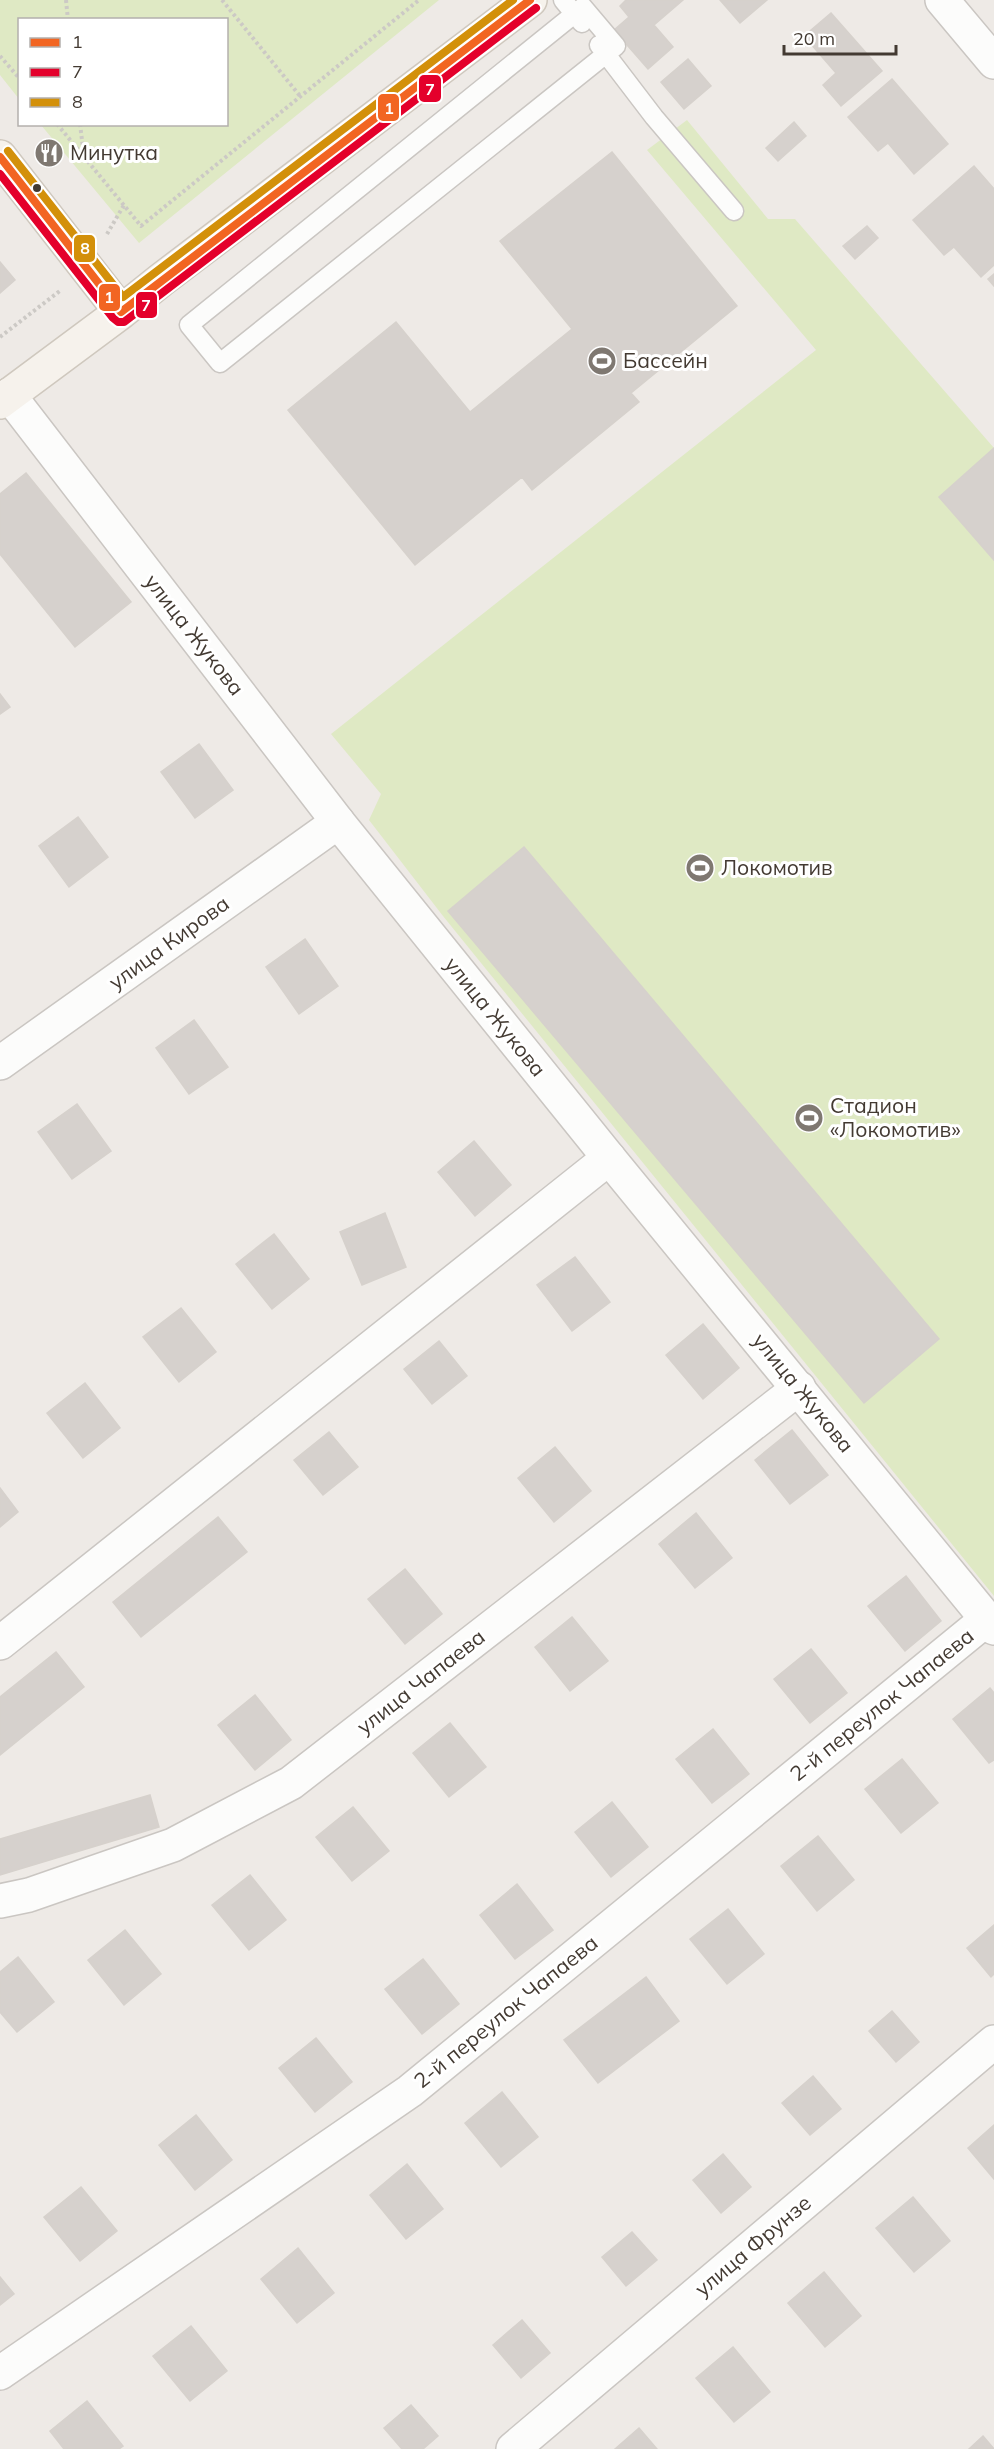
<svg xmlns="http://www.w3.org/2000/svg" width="994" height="2449" font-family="Mulish,sans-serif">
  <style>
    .green { fill: #dfe9c4 }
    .building { fill: #d6d1cd; stroke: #d6d1cc; stroke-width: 1.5 }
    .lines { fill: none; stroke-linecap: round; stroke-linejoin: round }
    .service-casing { stroke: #cac6c2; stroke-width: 21 }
    .minor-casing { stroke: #cac6c2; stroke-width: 36 }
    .tertiary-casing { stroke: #cac6c2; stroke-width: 36 }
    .secondary-casing { stroke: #cfc8be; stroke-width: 36 }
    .path { stroke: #ccc9c5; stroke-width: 4; stroke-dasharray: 3 3; stroke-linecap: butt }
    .service { stroke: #fcfcfb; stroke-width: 18 }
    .minor { stroke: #fcfcfb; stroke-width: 33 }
    .tertiary { stroke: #fcfcfb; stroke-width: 33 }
    .secondary { stroke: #f6f2ec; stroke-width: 33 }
    .bus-1-casing { stroke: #fff; stroke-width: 12 }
    .bus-2-casing { stroke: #fff; stroke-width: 12 }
    .bus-3-casing { stroke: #fff; stroke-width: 12 }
    .bus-1 { stroke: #f26522; stroke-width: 8 }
    .bus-2 { stroke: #e4002b; stroke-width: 8 }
    .bus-3 { stroke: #d3900a; stroke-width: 8 }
    .bus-dot { fill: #433a32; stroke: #fff; stroke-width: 2 }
    .labels { text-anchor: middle; stroke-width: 6; stroke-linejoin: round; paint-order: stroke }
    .poi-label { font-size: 21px; fill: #433a32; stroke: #fff; text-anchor: start }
    .street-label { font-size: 21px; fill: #433a32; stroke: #fff }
    .line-badge { stroke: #fff; stroke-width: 2 }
    .badge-label { font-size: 16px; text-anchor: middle; font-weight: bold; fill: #fff }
  </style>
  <rect width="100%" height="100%" fill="#eeeae6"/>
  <path class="green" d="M0,0h439l-300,243 -98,-118 185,-1v-104h-206l-1,79 -19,-24z
    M687,120l81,99h27l199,229v1148l-551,-680 -74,-96 12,-26 -50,-60 485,-384 -169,-200z"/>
  <path class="building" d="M626,0h57l-29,25 19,22 -25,22 -34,-39 15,-13 -9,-11z
    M720,0h47l-27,23z
    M831,13l51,58 -41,35 -18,-21 13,-12 -32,-37z
    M688,59l23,27 -27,23 -23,-27z
    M892,79l56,65 -34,30 -26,-31 -10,8 -30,-34z
    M794,122l12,14 -28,25 -12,-13z
    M612,152l125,154 -106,87 8,9 -107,88 -10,-13 -107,88 -127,-155 108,-88 74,90 102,-83 -72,-88z
    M974,166l20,23v76l-13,12 -27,-30 -10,8 -31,-35z
    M867,226l11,12 -23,21 -12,-13z
    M0,262l15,18 -15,13z
    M994,274v12l-6,-7z
    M994,448v112l-55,-63z
    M26,473l105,129 -56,45 -75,-93v-60z
    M0,694l10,13 -10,7z
    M199,744l34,46 -38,28 -34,-46z
    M78,817l30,40 -39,30 -30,-41z
    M524,847l415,492 -75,64 -416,-492z
    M305,939l33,47 -39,28 -33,-47z
    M194,1020l34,47 -39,27 -33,-46z
    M77,1104l34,47 -39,28 -34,-47z
    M474,1141l37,44 -36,31 -37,-44z
    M385,1213l21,54 -44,18 -22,-53z
    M274,1234l35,45 -37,30 -36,-45z
    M575,1257l35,45 -38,29 -35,-46z
    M181,1308l35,44 -37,30 -36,-45z
    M703,1324l36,44 -36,31 -37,-44z
    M439,1341l28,35 -35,28 -28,-35z
    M85,1383l35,45 -37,30 -36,-45z
    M792,1430l36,45 -38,29 -35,-44z
    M329,1432l29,35 -35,28 -29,-35z
    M555,1447l36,44 -37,31 -36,-44z
    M0,1488l18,24 -18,15z
    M696,1513l36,45 -37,30 -36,-44z
    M218,1517l29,35 -106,85 -28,-35z
    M405,1569l37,45 -37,30 -37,-45z
    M906,1576l35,45 -36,30 -37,-45z
    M572,1617l36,44 -38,30 -35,-44z
    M811,1649l36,44 -37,30 -36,-44z
    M56,1652l28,35 -84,68v-58z
    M990,1688l4,5v67l-5,3 -36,-44z
    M255,1695l36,45 -36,30 -37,-45z
    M450,1723l36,44 -37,30 -36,-44z
    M713,1729l36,45 -37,29 -36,-44z
    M902,1759l36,44 -37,30 -36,-44z
    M150,1795l9,32 -159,48v-36z
    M612,1802l36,45 -37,30 -36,-45z
    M353,1807l36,44 -37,30 -36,-44z
    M818,1836l36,44 -37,31 -36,-45z
    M250,1875l36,45 -37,30 -37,-45z
    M517,1884l36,46 -38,29 -35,-44z
    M728,1909l36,45 -37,30 -37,-45z
    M994,1925v49l-3,3 -24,-29z
    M125,1930l36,44 -37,31 -36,-45z
    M18,1957l36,45 -37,30 -17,-20v-40z
    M423,1959l36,45 -37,30 -37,-45z
    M646,1977l33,44 -81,62 -34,-43z
    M892,2011l27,31 -23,20 -27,-31z
    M316,2038l36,44 -37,30 -36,-44z
    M813,2076l28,33 -31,26 -28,-32z
    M502,2092l36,45 -37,30 -36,-44z
    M196,2115l36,45 -37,30 -36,-45z
    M994,2125v54l-26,-31z
    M723,2154l28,33 -30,26 -28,-33z
    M407,2164l36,45 -37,30 -36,-44z
    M81,2187l36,44 -37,30 -36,-44z
    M913,2197l37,44 -36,31 -38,-44z
    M632,2232l25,28 -31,26 -24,-29z
    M298,2248l36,45 -37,30 -36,-44z
    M824,2272l37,44 -36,31 -37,-44z
    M0,2277l14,17 -14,11z
    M522,2320l28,33 -29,25 -28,-33z
    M191,2326l36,45 -37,30 -37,-45z
    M733,2347l37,45 -36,30 -38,-44z
    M87,2401l36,45 -4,3h-55l-14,-18z
    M411,2405l27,31 -15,13h-21l-18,-21z
    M639,2428l18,21h-42z
    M983,2436l11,13h-25z"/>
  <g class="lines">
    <g class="service-casing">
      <path id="service" d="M563,0l19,23
        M583,7l33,39 -396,317 -31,-38z
        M599,45l55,72 80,94"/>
    </g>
    <g class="minor-casing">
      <path id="minor" d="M942,0l52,62
        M0,1063l338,-241
        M0,1643l609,-485
        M0,1901l29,-6 144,-50 118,-62 508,-395
        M0,2373l410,-282 577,-472
        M513,2449l481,-407"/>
    </g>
    <g class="tertiary-casing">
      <path id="tertiary" d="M9,395l329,427 271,336 385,470"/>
    </g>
    <g class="secondary-casing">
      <path id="secondary" d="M0,157l121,155
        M0,402l121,-90 40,-32 369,-280"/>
    </g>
    <path class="path" d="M66,0l2,20
      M222,0l78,96
      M0,56l20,23
      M57,124l84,102 278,-226
      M80,124l4,32
      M107,234l17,-29
      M0,337l61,-47"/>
    <use href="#service" class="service"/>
    <use href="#minor" class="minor"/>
    <use href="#tertiary" class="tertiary"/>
    <use href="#secondary" class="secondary"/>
    <g class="bus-1-casing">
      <path id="bus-1" d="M0,157l121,155 409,-312"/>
    </g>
    <g class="bus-2-casing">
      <path id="bus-2" d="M0,174l113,144 5,4h6l412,-314"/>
    </g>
    <g class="bus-3-casing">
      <path id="bus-3" d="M8,151l115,146 390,-297"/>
    </g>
    <use href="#bus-1" class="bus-1"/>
    <use href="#bus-2" class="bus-2"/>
    <use href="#bus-3" class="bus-3"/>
  </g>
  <defs>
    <g id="restaurant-disc" transform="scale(1.5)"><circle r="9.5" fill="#7f7871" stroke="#fff"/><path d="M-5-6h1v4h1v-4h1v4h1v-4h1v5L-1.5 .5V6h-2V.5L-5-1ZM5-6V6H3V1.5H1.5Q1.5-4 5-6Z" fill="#fff"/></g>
    <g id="stadium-disc" transform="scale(1.5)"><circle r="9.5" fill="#7f7871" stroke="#fff"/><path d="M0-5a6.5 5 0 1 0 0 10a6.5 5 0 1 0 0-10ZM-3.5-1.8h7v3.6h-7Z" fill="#fff"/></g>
  </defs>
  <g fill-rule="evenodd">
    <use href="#restaurant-disc" x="49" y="153"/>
    <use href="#stadium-disc" x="602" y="361"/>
    <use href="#stadium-disc" x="700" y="868"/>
    <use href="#stadium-disc" x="809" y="1118"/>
  </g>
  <circle class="bus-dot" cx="37" cy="188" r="5"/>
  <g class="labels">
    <g class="poi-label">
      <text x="70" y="160">Минутка</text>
      <text x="623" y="368">Бассейн</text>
      <text x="721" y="875">Локомотив</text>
      <text x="830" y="1113">Стадион<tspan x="830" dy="24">«Локомотив»</tspan></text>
    </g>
    <g class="street-label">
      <text transform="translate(194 635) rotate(52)" y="7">улица Жукова</text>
      <text transform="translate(169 943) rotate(-36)" y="7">улица Кирова</text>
      <text transform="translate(495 1017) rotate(51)" y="7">улица Жукова</text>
      <text transform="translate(803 1393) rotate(51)" y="7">улица Жукова</text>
      <text transform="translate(421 1682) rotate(-38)" y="7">улица Чапаева</text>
      <text transform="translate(882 1705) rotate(-39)" y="7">2-й переулок Чапаева</text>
      <text transform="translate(506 2012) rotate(-39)" y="7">2-й переулок Чапаева</text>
      <text transform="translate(753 2246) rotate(-40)" y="7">улица Фрунзе</text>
    </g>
  </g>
  <g class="line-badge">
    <rect x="418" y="74" width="24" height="29" rx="6" fill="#e4002b"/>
    <rect x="377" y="93" width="23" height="29" rx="6" fill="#f26522"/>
    <rect x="73" y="234" width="23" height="29" rx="6" fill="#d3900a"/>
    <rect x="98" y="283" width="23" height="29" rx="6" fill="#f26522"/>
    <rect x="135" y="291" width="23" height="28" rx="6" fill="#e4002b"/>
  </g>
  <g class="badge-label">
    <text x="430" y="95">7</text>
    <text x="389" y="114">1</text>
    <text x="85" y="254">8</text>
    <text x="109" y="303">1</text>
    <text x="146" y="311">7</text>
  </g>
  <rect x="18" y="18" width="210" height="108" fill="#ffffff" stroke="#b4b0ad" stroke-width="1.5"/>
  <rect x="30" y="38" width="30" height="9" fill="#f26522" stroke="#b4b0ad" stroke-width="1.5"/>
  <text x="72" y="48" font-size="18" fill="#433a32">1</text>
  <rect x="30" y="68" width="30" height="9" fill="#e4002b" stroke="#b4b0ad" stroke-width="1.5"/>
  <text x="72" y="78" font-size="18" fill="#433a32">7</text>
  <rect x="30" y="98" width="30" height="9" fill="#d3900a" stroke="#b4b0ad" stroke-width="1.5"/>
  <text x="72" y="108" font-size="18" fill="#433a32">8</text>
  <path d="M784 45v9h112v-9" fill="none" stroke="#433a32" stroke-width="3"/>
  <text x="793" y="45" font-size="18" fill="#433a32" stroke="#ffffff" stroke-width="4.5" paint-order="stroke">20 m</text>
</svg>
